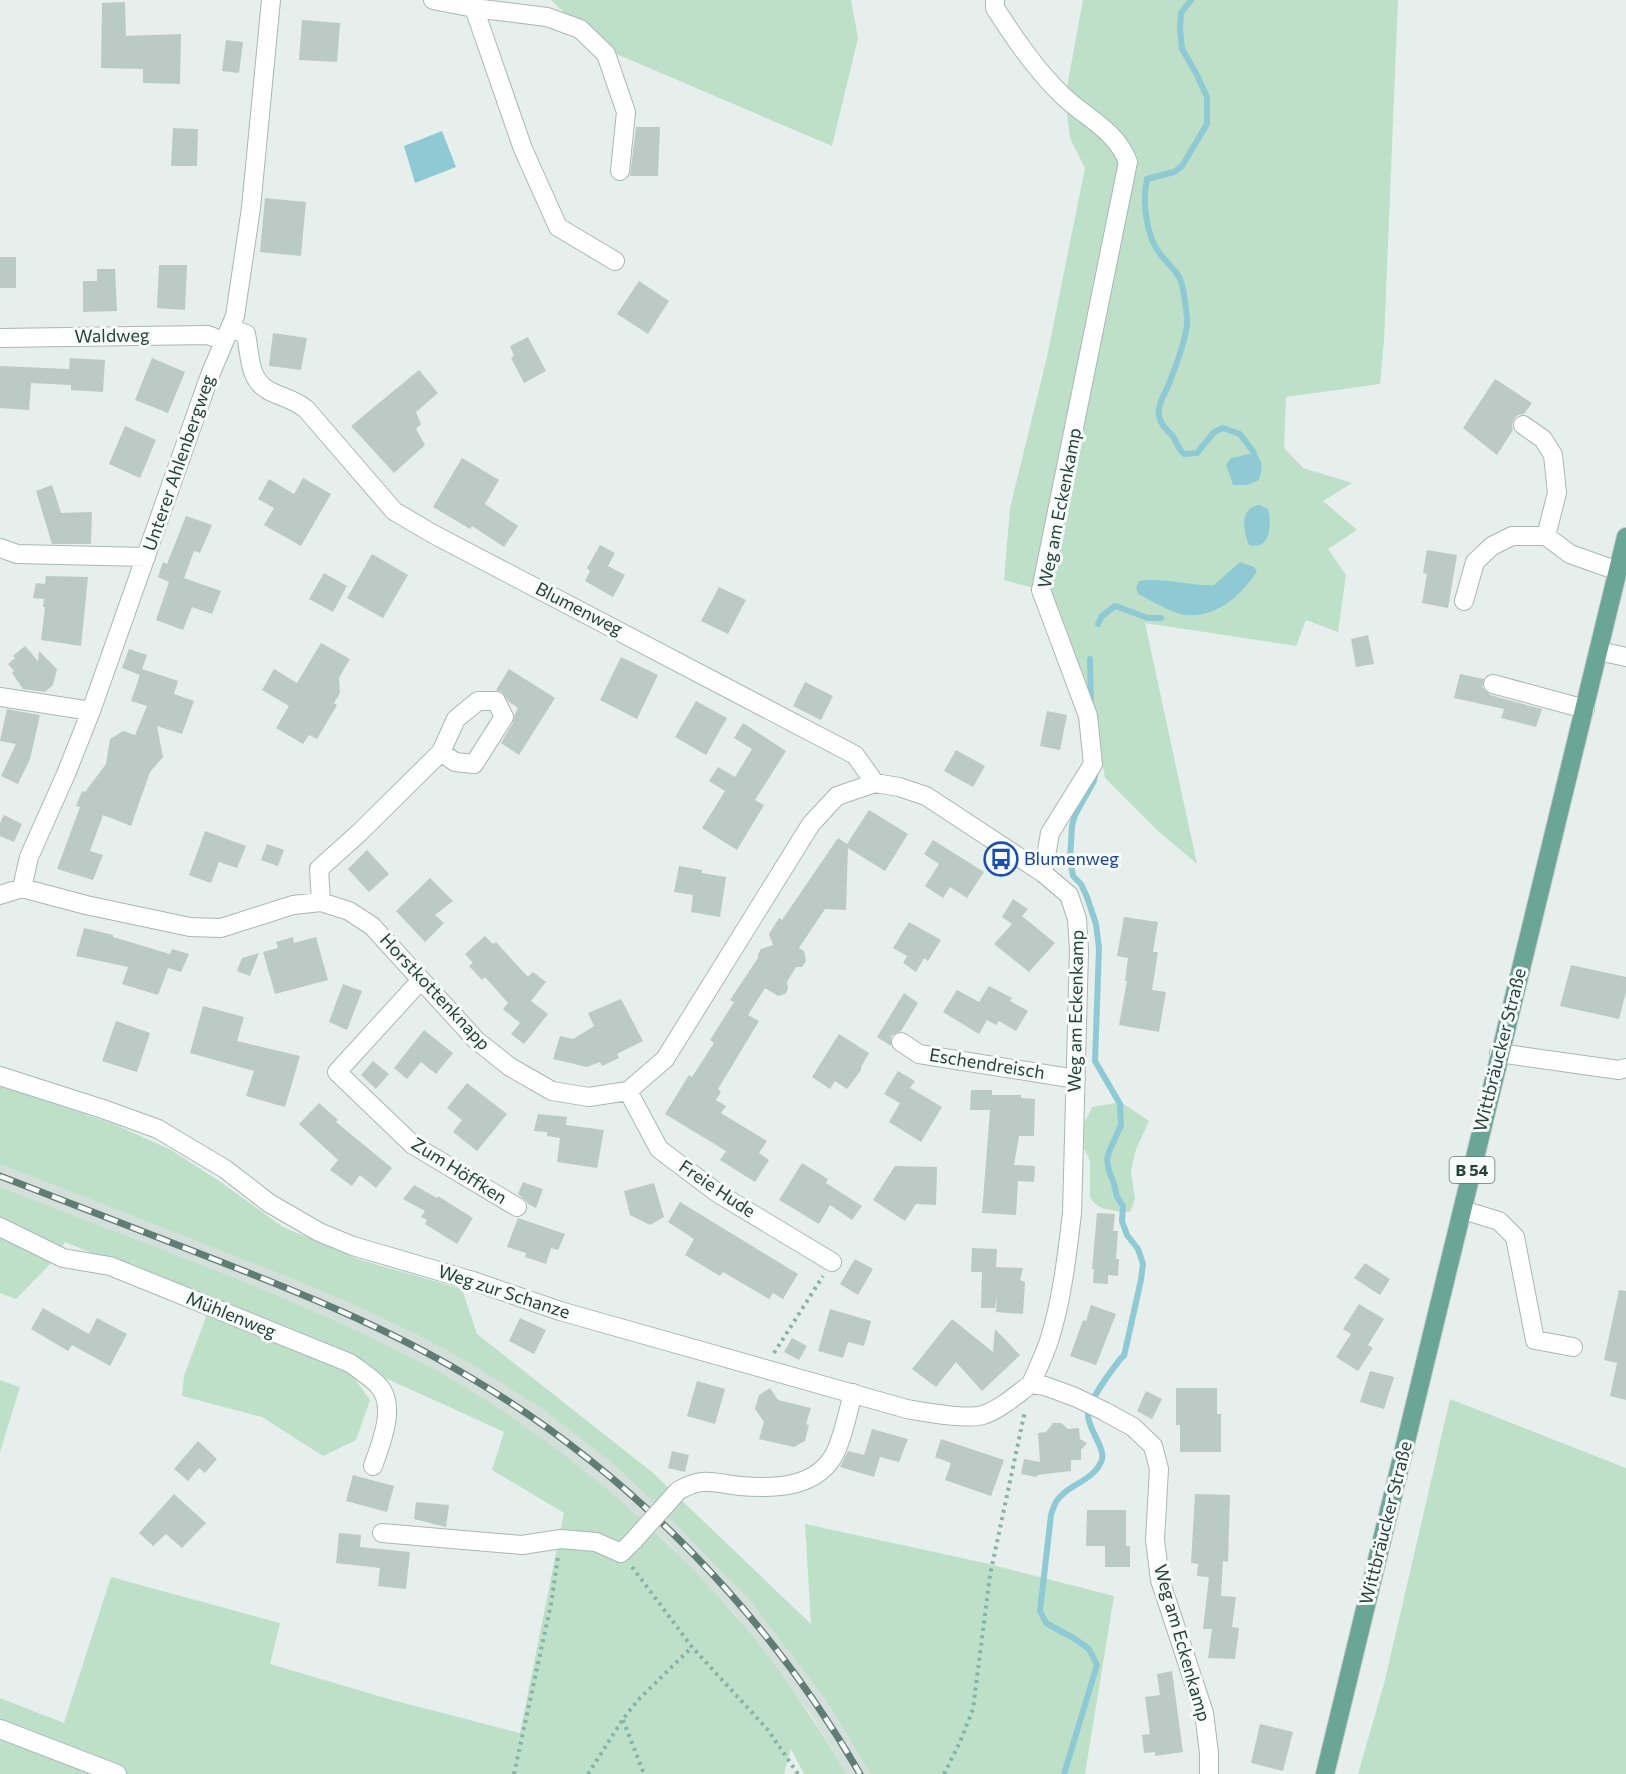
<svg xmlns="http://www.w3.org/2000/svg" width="1626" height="1774" font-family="Commissioner,sans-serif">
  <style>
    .built { fill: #d4dfda }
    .green { fill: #bfe0c8 }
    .water { fill: #8ec9d4 }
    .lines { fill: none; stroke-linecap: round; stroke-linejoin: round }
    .stream { stroke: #8ec9d4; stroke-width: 6 }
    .building { fill: #bbcac4 }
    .minor-casing { stroke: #a8b8b2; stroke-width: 20 }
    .major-casing { stroke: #c2cac8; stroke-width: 20 }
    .path { stroke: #86b3a5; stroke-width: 4; stroke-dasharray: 3 4.5; stroke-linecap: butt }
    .minor { stroke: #fff; stroke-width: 18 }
    .major { stroke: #6aa596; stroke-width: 18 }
    .rail-casing { stroke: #5f7d75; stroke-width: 7 }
    .rail { stroke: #f7fbf9; stroke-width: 4.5; stroke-dasharray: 14; stroke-linecap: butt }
    .minor-bridge-casing { stroke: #a8b8b2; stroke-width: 20; stroke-linecap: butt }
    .minor-bridge { stroke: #fff; stroke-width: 18 }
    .labels { text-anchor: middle; stroke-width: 6; stroke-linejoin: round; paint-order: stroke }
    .shield { fill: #f7fbf9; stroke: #637a73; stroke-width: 1.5 }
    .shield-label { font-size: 16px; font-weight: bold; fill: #24423a }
    .street-label { font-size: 18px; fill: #24423a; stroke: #f7fbf9 }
    .transit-label { font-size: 18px; fill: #164399; stroke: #f7fbf9; text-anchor: start }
  </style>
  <rect width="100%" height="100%" fill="#e6efeb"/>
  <path class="built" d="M0,1164l298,117 65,28 55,26 53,29 74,47 72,56 63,62 70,72 75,98 46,75h-24l-38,-62 -74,-98 -69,-73 -64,-55 -71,-56 -70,-45 -53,-30 -53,-25 -65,-29 -290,-114z"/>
  <path class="green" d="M551,0h300l7,38 -26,108 -232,-99z
    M1083,0h315l-14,341 -4,43 -94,13 -2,51 19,20 49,15 -29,18 34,29 -29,19 18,26 -8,57 -32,-12 -10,26 -151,-23 52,241 -40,-34 -52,-52 -12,-70 -52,-118 -37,-10 6,-72 37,-151 38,-189 -15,-30 -5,-40z
    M0,1085l114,39 57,26 51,33 61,44 78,33 101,29 15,45 175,138 159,152 -6,-100 180,39 129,33 -29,178h-214l-46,-75 -75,-98 -70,-72 -63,-62 -72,-56 -74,-47 -53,-29 -55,-26 -65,-28 -298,-117z
    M1121,1102l28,19 -13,28 -5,22 4,28 -5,13c-13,-1 -34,-1 -40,-15v-36l-6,-13v-24l8,-17z
    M0,1187c136,54 276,102 407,168 119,60 240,158 327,259 43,49 79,105 113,160h-43l-13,-25 -7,25h-784v-76l64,25 47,-146 169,46 -10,41 122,36 128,33 44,-220 -72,-43 12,-38c-145,-67 -291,-130 -439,-190l-10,17 -39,40 -16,-6z
    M207,1314l140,54 23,32 -14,40 -33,16 -61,-39 -80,-21 2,-20z
    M0,1380l20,7 -20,65z
    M1450,1399l176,69v306h-268l27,-94z"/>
  <path class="water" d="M442,131l14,36 -41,16 -11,-37z
    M1254,453c10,6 8,17 5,27l-12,5h-14l-7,-20 5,-7z
    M1260,505l8,4c4,14 3,42 -19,36 -6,-15 -10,-38 11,-40z
    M1240,562l14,5 3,4c-15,24 -40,47 -72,44 -13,-2 -35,-15 -47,-21l-2,-7 3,-6c24,-4 50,5 75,4z"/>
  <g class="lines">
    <path class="stream" d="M1191,0l-10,13 -1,16 2,20 14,24 11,24v27l-25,42 -8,6 -27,7c-5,22 -1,57 13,75 7,9 15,15 20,25 3,5 7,34 7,41 1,15 -13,51 -19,66 -4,9 -11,20 -9,30 1,8 8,14 13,19 5,6 5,13 12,19l13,-1 17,-21 9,-4 17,6 14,19
      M1098,624l4,-8 13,-10 33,12h13
      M1090,659l1,45
      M1064,1774l33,-109 -8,-16 -14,-10 -29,-16 -6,-12 11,-96c1,-4 3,-9 5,-13 10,-17 36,-20 45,-40 7,-12 -14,-33 -13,-48 1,-15 24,-44 33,-56l3,-2 17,-76 2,-16 -5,-15 -11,-14 -5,-14 1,-15 -6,-9 -3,-13 -5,-13 -2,-12 2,-7 12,-27 -1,-21 -25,-43 4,-113 -3,-24 -9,-27 -6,-13 -8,-8 -3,-17 2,-33 3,-11 19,-34 2,-10"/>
  </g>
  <path class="building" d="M125,2l1,34 55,-2 -1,50 -37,-1v-14l-42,-1 1,-65z
    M302,20l38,3 -3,39 -38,-2z
    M226,40l17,2 -4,31 -17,-2z
    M636,127h24l-2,49h-28z
    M173,128l25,1 -1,37h-26z
    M265,198l41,4 -5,54 -41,-4z
    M0,257h16v31h-16z
    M159,265h28l-2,45 -28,-2z
    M97,269h18l2,42 -34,1v-31h14z
    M639,281l30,20 -21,33 -31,-20z
    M273,333l34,5 -6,32 -32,-4z
    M528,337l18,34 -22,12 -13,-25 3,-2 -4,-10z
    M70,358l35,2 -2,32 -32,-2v-5l-40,-2 -2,27 -29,-2v-42l69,3z
    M152,358l33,14 -17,41 -33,-13z
    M419,370l19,23 -22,19 5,12 -5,5 9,16 -31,28 -43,-47z
    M1495,379l37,24 -8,11 -6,1 -4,4 -2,6 1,5 -16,25 -34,-27z
    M125,426l31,14 -16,38 -31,-14z
    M462,458l37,22 -14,24 33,22 -14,21 -32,-21 -2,3 -37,-22z
    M303,478l28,16 -30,52 -37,-21 10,-17 -16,-9 11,-20 25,15z
    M52,485l9,28 31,-1 -1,32h-39l-16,-53z
    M186,516l26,9 -12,28 -6,-2 -10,27 37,13 -9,23 -20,-7 -9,23 -27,-10 13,-38 -11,-5 5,-15 4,2z
    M600,545l15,8 -7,13 17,9 -12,22 -28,-16 5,-10 -3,-3z
    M1427,550l30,5 -9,53 -26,-5 5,-29 -4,-1z
    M372,554l36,21 -25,43 -36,-20z
    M324,573l23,13 -14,26 -24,-13z
    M46,576l42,1 -7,69 -40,-6 4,-33h-2l1,-8 -11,-1 3,-15 9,1z
    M719,587l27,13 -18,34 -27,-13z
    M1368,635l6,29 -18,3 -5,-28z
    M321,643l29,16 -11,19 1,15 -6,10 3,2 -20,34 -8,-4 -6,9 -27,-16 13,-22 -27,-16 12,-21 23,14z
    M25,646l13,15 1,-10 18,18 -4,16 -8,7 -22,-3 -11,-16 2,-2 -6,-7 7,-6 -2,-2z
    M129,649l18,6 -7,20 -18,-7z
    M621,657l37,18 -21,44 -37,-19z
    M142,669l36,12 -4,13 20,7 -12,33 -25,-8 6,31 -13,15 -19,54 -28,-11 -13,36 13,4 -10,25 -36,-11 23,-62 -4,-1 6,-15 3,1 21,-28 4,-25 13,-8 12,4 12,-29 -16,-5z
    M509,669l46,29 -36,57 -18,-12 12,-20 2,-9 3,-6 -9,-6 -7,-10 -6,-2z
    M1460,674l24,5 -2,8 8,8 52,14 -6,18 -35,-9 3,-9 -50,-11z
    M805,682l28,14 -12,24 -28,-14z
    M696,701l31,17 -21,37 -31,-18z
    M7,709l33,6 -10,44 -12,25 -17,-8 15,-32 -16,-3z
    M1047,711l20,4 -7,35 -20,-4z
    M743,723l43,28 -31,49 9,5 -27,45 -35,-22 23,-37 -16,-10 9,-14 17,10 17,-28 -18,-11z
    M956,750l29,16 -12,21 -29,-16z
    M869,810l39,24 -23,37 -37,-23 -2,62 -21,-1 -26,39 5,3 2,10 -4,6h-6l-9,15 1,7 -3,5 -7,2 -13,-8 -17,27 11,6 -41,68 3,3 -5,8 10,6 -5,7 46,28 -8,12 10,7 -14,22 -35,-22 6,-9 -61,-37 24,-39 3,2 22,-34 -4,-3 24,-38 -4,-2 28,-42v-4l3,-5 12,-4 -4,-11 10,-16 3,2 56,-82 9,6z
    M4,815l18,9 -8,18 -14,-6v-13z
    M205,831l41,15 -9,22 -18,-6 -8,21 -22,-8z
    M933,840l51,32 -17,26 -17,-11 -7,11 -18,-12 14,-22 -15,-10z
    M267,844l17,6 -6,16 -17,-6z
    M367,850l22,24 -20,18 -21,-23z
    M679,866l23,4v3l24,4 -6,40 -29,-5 2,-17 -19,-3z
    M430,878l23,23 -18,14 9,8 -19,19 -29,-31z
    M1013,899l15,10 -6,7 33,27 -26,29 -35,-28 18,-20 -10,-7z
    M1124,917l34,5 -5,30h5l-6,38 14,2 -7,40 -40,-7 8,-44h-2l3,-23 -11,-2z
    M909,922l32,18 -13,21 -4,-3 -8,14 -13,-9 4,-7 -14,-8z
    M84,928l29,7v2l57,17 2,-5 17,5 -8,18 -13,-4 -10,27 -36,-11 6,-17 -52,-11z
    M485,936l8,8 3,-2 32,35 5,-5 13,10 -15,19 17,13 -24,30 -13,-10 9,-11 -17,-14 5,-6 -23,-26 -3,3 -13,-14 4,-3 -8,-9z
    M293,937l1,6 22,-6 12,43 -53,14 -12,-42 15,-4 -2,-6z
    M259,953l-9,23 -13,-5 5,-13z
    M1571,965l55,12v15l-7,27 -59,-13z
    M343,984l19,7 -15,39 -18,-8z
    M989,986l23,12 -2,3 18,10 -12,20 -17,-10 -3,4 -9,-5 -8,14 -36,-22 14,-22 22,12z
    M904,993l14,10 -17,28 -10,5v10l-14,-9z
    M621,999l22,42 -26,13 2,4 -17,8 -2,-4 -13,5 -34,-8 7,-23 13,3 21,-13 -6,-13z
    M203,1006l41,11 -7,24 63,15 -15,51 -39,-11 8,-25 -64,-18z
    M116,1021l34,12 -13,39 -35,-11z
    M424,1030l29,23 -17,21 -15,-12 -14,17 -13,-11z
    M839,1034l30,19 -8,14v3l-14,19 -12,-8 -5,8 -18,-12z
    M373,1061l16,13 -13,15 -15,-14z
    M898,1071l17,10 -5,7 32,19 -21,35 -32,-20 11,-19 -16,-9z
    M467,1083l40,31 -30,37 -24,-19 9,-12 -15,-12z
    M971,1090h21v5h29v3l14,1 -1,37h-15l-5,29 21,1 -1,16 -16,-1 -2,34 -34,-2 8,-103h-20z
    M319,1103l19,17 -2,2 56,46 -16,20 -16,-13 -8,11 -22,-16 8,-10 -39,-36z
    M538,1114l29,3 -1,8 38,5 -7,38 -40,-6 3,-24 -13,-2v-4l-13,-1z
    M802,1163l26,16 -2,4 36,23 -10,14 -22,-15 -11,19 -40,-24z
    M895,1166l42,1 -1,38 -20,-1 -11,17 -32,-21z
    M523,1182l20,7 -7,19 -8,-4 -2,-3 -8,-7z
    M654,1183l10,34 -14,8 -20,-10 -6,-24z
    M414,1185l23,13 1,-2 35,22 -16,26 -32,-20 2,-4 -6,-3 4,-6 -22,-12z
    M680,1202l118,72 -15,25 -10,-6 -4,6 -46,-27 -3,4 -35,-21 9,-16 -26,-17z
    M1097,1213l18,1 -2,17h5l-2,28h3l-1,17 -10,-1v9l-15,-1 1,-14h-2z
    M518,1218l47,16 -7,16 -7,-2 -5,16 -21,-7 1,-4 -19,-6z
    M972,1248l25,1 -1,18 27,1 -3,12 5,2 -2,32 -27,-2 1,-17 -2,13h-14l1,-36h-11z
    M855,1259l18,10 -15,26 -18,-11z
    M1365,1263l25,16 -10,16 -26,-17z
    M1619,1290l7,1v109l-16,-4 7,-33 -13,-3z
    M1359,1304l25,15 -16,26 5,3 -15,23 -22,-14 15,-23 -8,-5z
    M1091,1305l25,9 -20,51 -26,-9 13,-36 3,1z
    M43,1308l46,26 8,-16 30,16 -17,32 -38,-21 -4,6 -37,-22z
    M830,1309l41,12 -7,25 -16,-4 -5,16 -25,-7z
    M520,1318l26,12 -12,24 -25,-13z
    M952,1319l41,33 2,-23 25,26 -38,36 -26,-29 -20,25 -24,-18z
    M792,1338l15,8 -8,14 -15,-8z
    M1370,1371l24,6 -10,32 -24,-7z
    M697,1381l28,8 -10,35 -28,-8z
    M770,1388l8,12 33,8 -5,16 3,1 -4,16 -11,6 -35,-8 5,-17 -9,-13 4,-14z
    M1176,1388h41v26h4v38h-41v-27h-4z
    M1146,1391l16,8 -10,20 -15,-8z
    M1053,1423h8l7,6 11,-1 1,11 7,4 -6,7v10h-10v11l-34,4v2l-16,-3 3,-15 16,3 -2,-29 8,-1z
    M872,1429l36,10 -9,23 -19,-5 -6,20 -34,-10 8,-16 16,4z
    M941,1439l63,21 -13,36 -46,-16 6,-17 -16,-6z
    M198,1441l19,18 -12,14 -6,-5 -11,13 -14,-12z
    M672,1451l17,4 -4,17 -17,-4z
    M353,1475l41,11 -7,26 -41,-11z
    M174,1494l32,29 -24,25 -16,-14 -13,12 -14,-13z
    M1195,1494l35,1 -2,67 -5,-1 -2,35 15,1 -4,30 7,1 -4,31 -27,-1 4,-29h-9l6,-52 -12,-1 1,-12 -7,-1z
    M416,1502l33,3 -3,22 -32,-8z
    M1087,1510h39v36h4v21h-25v-21h-19z
    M339,1533l22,2 -1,12 50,5 -4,37 -28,-3 2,-18 -44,-5z
    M1172,1671l11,81 -28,4v-4l-11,1 -2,-18 8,-1 -5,-37 15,-2 -3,-21z
    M1260,1724l33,8 -10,39 -32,-8z"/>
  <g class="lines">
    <g class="minor-casing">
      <path id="minor" d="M433,0l41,8 73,9 33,12 26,25 20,58 -6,59
        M995,0v8c20,31 41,62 68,88 23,22 53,34 65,66l-87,428 47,126 5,48 -43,69 -7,40
        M474,8l49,141 35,78 57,34
        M230,328l16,6c5,26 2,50 30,60 12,5 20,7 30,15l88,102 39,23 422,221 20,28 24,4 27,9 117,77 26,22 8,24 2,31 -7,263c-5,43 -10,87 -23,128 -5,15 -12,29 -18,43
        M0,338l208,-3 15,6
        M1523,425l20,14 10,16 4,38 -11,43
        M0,548l17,6 129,3
        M1464,601l11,-39 17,-16 20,-10h34l24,18 48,17
        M1599,651l27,6
        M1493,684l92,25
        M0,697l91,14
        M22,888l64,17 104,22 31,1 72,-23 28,-3 28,9 23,15 104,114 34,27 42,24 37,6 39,-6 37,-32 146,-235 26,-28 38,-13
        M22,888l7,-31 37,-83 25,-63 119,-336 25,-59 16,-108 20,-208
        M0,895l22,-7
        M321,902l-2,-33 41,-37 81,-80 15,-33 22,-18h18l8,16 -30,47 -19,-2 -14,-10
        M421,980l-84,92 76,73 104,62
        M901,1042l18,12 157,25
        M1499,1053l120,17 7,-2
        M0,1076l103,33 55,20 67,40 44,34 50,29 34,14 120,35 87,30 347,98c18,3 59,11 76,6 18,-6 33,-20 48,-31
        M628,1091l31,58 60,45 113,68
        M1463,1210l36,11 16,16 20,103 38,7
        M0,1227l63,31 47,8 240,97c9,7 19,13 27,21 21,20 4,59 -4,82
        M1031,1384l14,2 30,11 29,14 29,16 20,19 6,23 -4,71 5,40 44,133 5,40v21
        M678,1491c25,-15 34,-8 62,-5 35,3 79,2 96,-35 8,-18 12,-39 17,-58
        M382,1533l140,12 39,-6 35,3 25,11 13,-13
        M0,1729l117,45"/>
    </g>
    <g class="major-casing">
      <path id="major" d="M1325,1774l301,-1237"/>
    </g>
    <path class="path" d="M774,1353l49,-77
      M632,1567l60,80 76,83 30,44
      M623,1720l21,54
      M514,1774l37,-170 7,-47
      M588,1774l35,-55 15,-19 54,-53
      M944,1774l16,-32 13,-33 17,-134 35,-164"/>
    <use href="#minor" class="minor"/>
    <use href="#major" class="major"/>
    <g class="rail-casing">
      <path id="rail" d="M0,1176c70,27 141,55 211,82 87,34 175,69 255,117 162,95 300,236 394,399"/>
    </g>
    <use href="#rail" class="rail"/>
    <g class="minor-bridge-casing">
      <path id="minor-bridge" d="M634,1540l44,-49"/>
    </g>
    <use href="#minor-bridge" class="minor-bridge"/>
  </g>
  <defs>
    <g id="bus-ring" transform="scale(1.725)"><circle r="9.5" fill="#f7fbf9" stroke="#1a4fb4" stroke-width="1.5"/><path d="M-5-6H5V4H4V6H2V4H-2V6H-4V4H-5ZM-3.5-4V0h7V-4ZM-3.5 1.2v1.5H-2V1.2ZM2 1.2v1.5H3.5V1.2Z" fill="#1a4fb4"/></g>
  </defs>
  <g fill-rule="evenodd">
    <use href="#bus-ring" x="1001" y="859"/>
  </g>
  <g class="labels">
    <rect class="shield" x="1449.5" y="1157" width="45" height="26" rx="4.5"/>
    <g class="shield-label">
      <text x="1472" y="1176">B 54</text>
    </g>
    <g class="street-label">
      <text transform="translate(112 336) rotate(-1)" y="6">Waldweg</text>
      <text transform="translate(179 463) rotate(-71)" y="6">Unterer Ahlenbergweg</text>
      <text transform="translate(1060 508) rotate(-79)" y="6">Weg am Eckenkamp</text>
      <text transform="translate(579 609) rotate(27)" y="6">Blumenweg</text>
      <text transform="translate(435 992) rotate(47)" y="6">Horstkottenknapp</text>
      <text transform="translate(1076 1011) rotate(-89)" y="6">Weg am Eckenkamp</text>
      <text transform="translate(1500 1050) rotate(-76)" y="6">Wittbräucker Straße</text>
      <text transform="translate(987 1064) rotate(9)" y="6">Eschendreisch</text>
      <text transform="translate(459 1171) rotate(32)" y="6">Zum Höffken</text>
      <text transform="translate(717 1189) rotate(34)" y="6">Freie Hude</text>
      <text transform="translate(504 1292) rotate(18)" y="6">Weg zur Schanze</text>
      <text transform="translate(231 1315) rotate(22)" y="6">Mühlenweg</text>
      <text transform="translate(1386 1523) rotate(-76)" y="6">Wittbräucker Straße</text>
      <text transform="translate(1182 1643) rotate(74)" y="6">Weg am Eckenkamp</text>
    </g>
    <g class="transit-label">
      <text x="1024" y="865">Blumenweg</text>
    </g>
  </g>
</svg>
